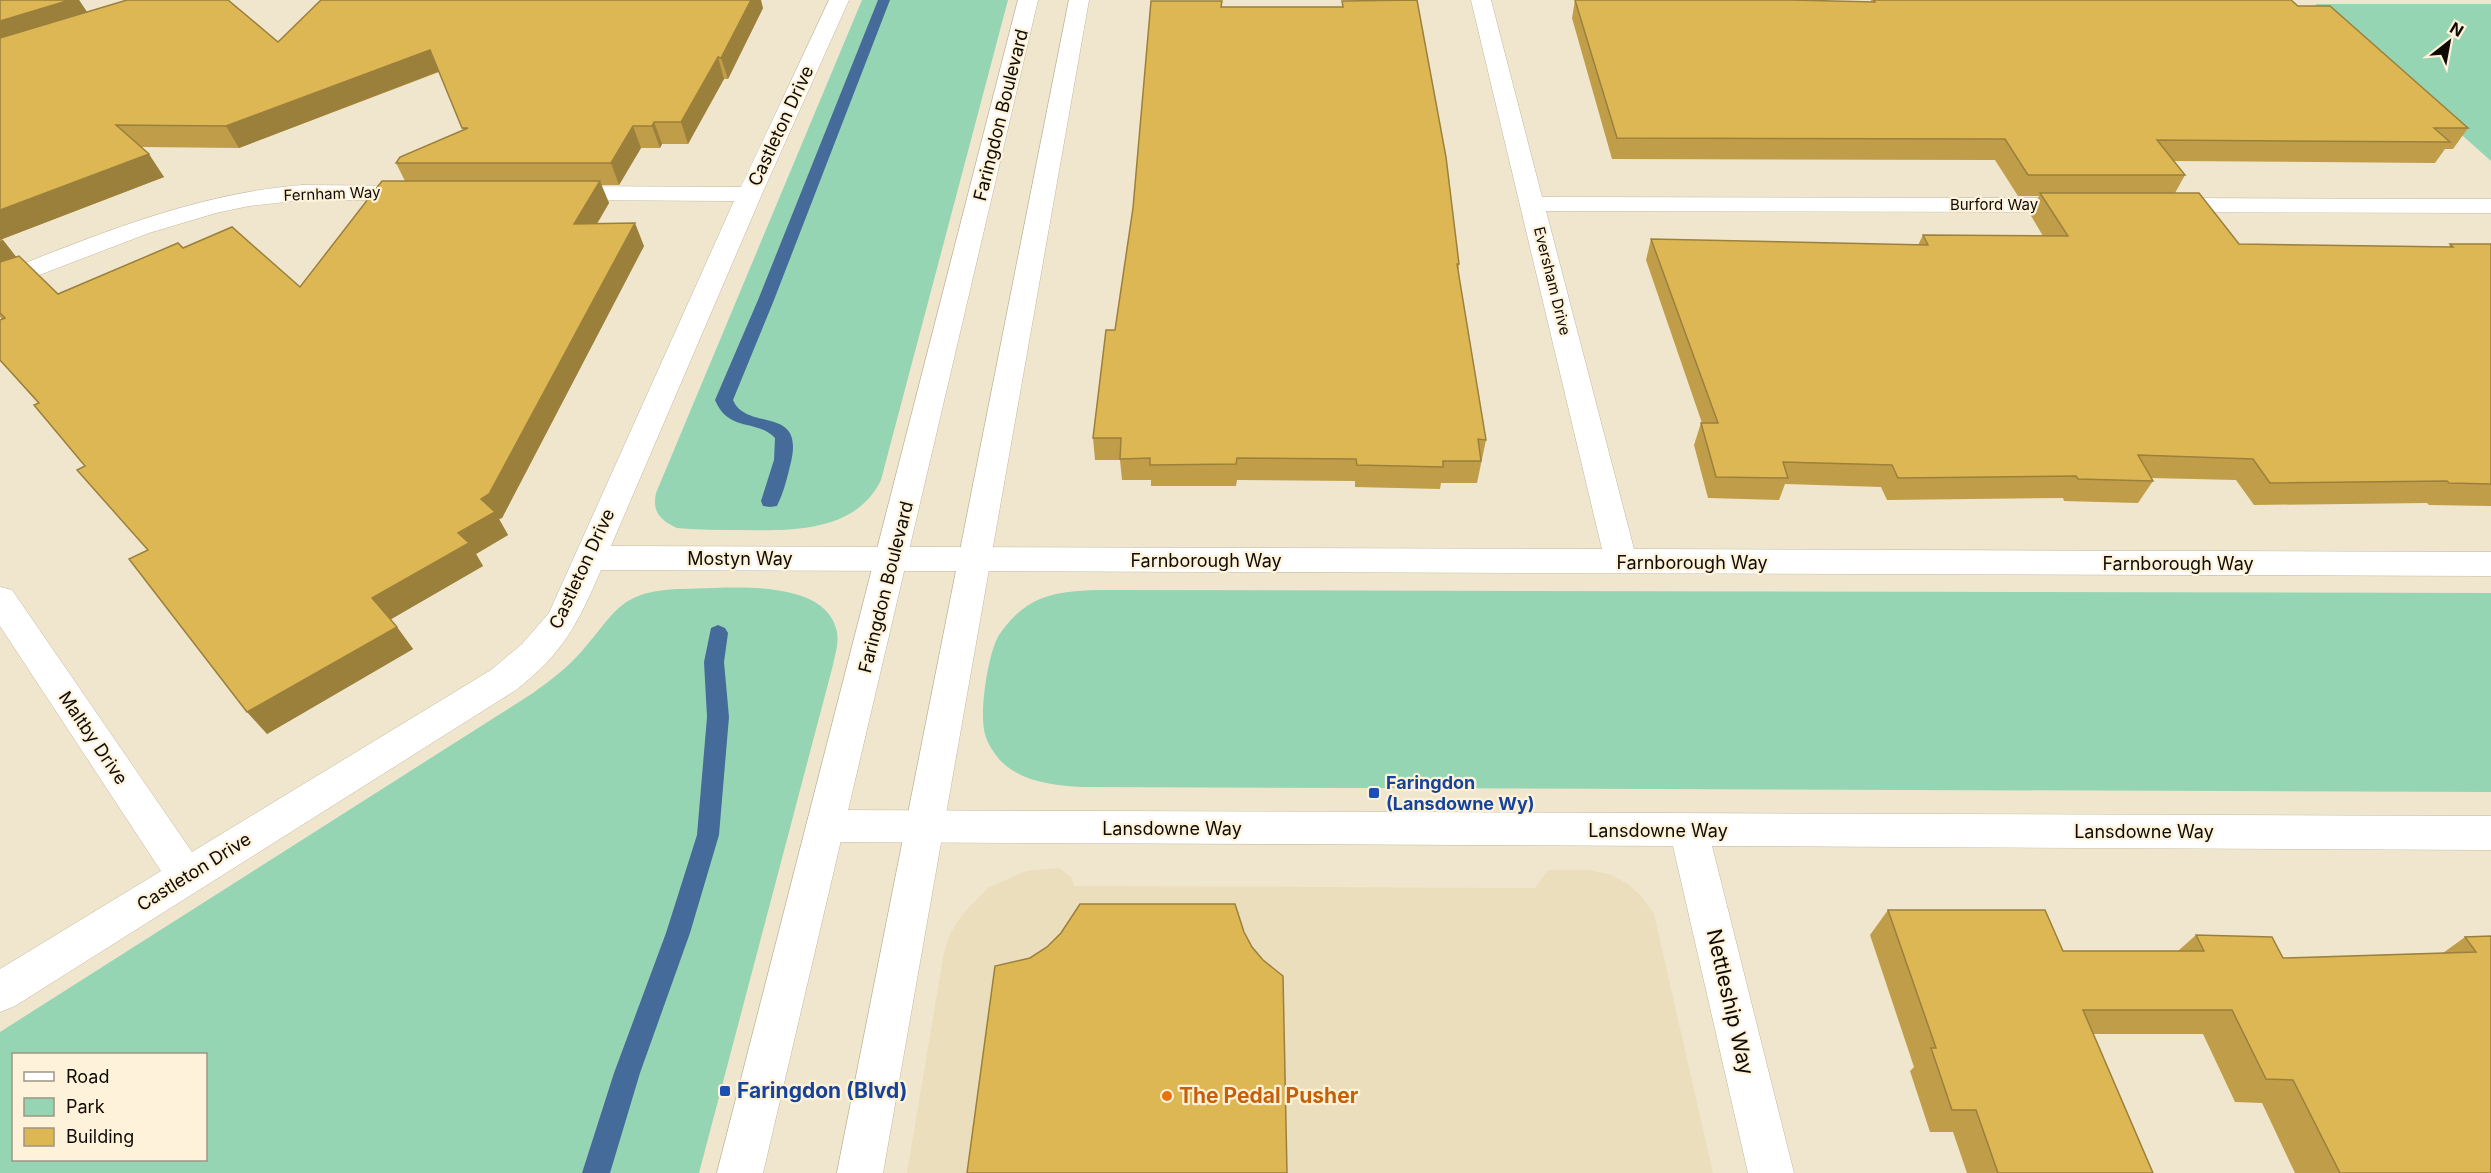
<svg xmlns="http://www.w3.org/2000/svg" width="2491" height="1173" font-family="Inter,sans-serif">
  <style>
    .built { fill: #ebdebd }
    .green { fill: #96d5b3; fill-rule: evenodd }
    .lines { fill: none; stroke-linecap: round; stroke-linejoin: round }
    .stream { fill: #456b9b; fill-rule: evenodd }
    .street-casing { stroke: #c2b8a0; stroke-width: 1 }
    .secondary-casing { stroke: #c2b8a0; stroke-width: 1 }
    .street { fill: #fff; fill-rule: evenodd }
    .secondary { fill: #fff; fill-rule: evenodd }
    .wall { fill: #bf9d49; fill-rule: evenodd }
    .shaded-wall { fill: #9b803c }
    .building { fill: #deb755; stroke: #9b803c; stroke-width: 1.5 }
    .transit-dot { fill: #1a4fb4; stroke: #fef3da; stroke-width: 2 }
    .food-dot { fill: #e8710a; stroke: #fef3da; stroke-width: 2 }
    .labels { text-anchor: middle; stroke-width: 4.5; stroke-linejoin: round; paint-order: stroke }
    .far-street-label { font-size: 15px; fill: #0f0b04; stroke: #fef3da }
    .street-label { font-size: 18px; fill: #0f0b04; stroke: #fef3da }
    .transit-label { font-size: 18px; font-weight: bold; fill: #164399; stroke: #fef3da; text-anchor: start }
    .near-street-label { font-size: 21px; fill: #0f0b04; stroke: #fef3da }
    .near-transit-label { font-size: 21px; font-weight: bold; fill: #164399; stroke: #fef3da; text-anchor: start }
    .near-food-label { font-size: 21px; font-weight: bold; fill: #c56008; stroke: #fef3da; text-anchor: start }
  </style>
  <rect width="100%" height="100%" fill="#f0e6cd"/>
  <path class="built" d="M1059,868l13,10 2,8 461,2 13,-18h40l21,4 19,10 14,13 12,17 59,259h-806l37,-221 7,-20 11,-17 26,-27 38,-17z"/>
  <path class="green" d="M862,0h146l-127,480c-25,52 -89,51 -139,50 -22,0 -43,0 -65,-2 -17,-8 -25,-16 -21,-35z
    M2315,4h176v157z
    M678,589c43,0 148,-14 159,43 2,11 -2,23 -4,33l-134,508h-699v-141l533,-339c18,-13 35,-26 49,-42 35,-40 37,-59 96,-62zM14,1054h192v106h-192z
    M1121,590l1370,3v199l-1409,-5c-28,-2 -56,-4 -78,-23 -8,-7 -19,-23 -20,-35 -4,-20 4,-76 15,-94 10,-15 24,-29 41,-36 25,-10 54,-9 81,-9z"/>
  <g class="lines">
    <path class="stream" d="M878,0h12l-116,300 -41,100c14,33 74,3 57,66 -3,13 -7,28 -13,40l-7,1 -7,-1 -2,-5 13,-41 1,-22c-20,-20 -46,-5 -60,-38l43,-100z
      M718,625l7,3 3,5 -4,29 5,55 -10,118 -29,98 -50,140 -30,100h-28l32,-100 52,-140 31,-98 10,-118 -3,-55 7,-34z"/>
    <g class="street-casing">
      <path id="street" d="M829,0h20l-87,194 -151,352 991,3 -131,-549h20l51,197 536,1 9,2 3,5 -3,5 -9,2 -532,-1 88,338 857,3v24l-1890,-6c-24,55 -37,82 -85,120l-501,316 -15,6v-43l161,-98 -161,-245v-39l12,3 180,262 299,-182 31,-26 27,-31 185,-412 -174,-1 -9,-2 -3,-5 3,-5 9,-2 181,1z
        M303,185l116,1 9,2 3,5 -3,5 -9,2h-116l-54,6 -33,7 -67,20 -149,57v-17c98,-39 197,-80 303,-88z
        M2163,198l328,1v14l-328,-1 -9,-2 -3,-5 3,-5z
        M825,810l1666,6v34l-779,-4 82,327h-46l-75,-327 -848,-4 -14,-4 -5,-12 5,-12z"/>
    </g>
    <g class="secondary-casing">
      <path id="secondary" d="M1018,0h20l-275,1173h-46z
        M1069,0h20l-206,1173h-46z"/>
    </g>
    <use href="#street" class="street"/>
    <use href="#secondary" class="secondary"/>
  </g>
  <path class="wall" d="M0,0h79l8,12 191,30 485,-34 -35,71h-4l-36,65h-26l-2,4h-19l-22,37h-18l8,18 -12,21 47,22 -142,272 -3,1 9,16 -32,19 7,12 -92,53 22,30 -146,85 -119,-184 -110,-147 -38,-42v-41l2,-1 -2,-2zM439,72l24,58 -67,33 9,18 -105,106 -117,-39 -125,46 -42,-37 -14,-18 162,-62 -23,-30 98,1z
    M1575,0h216l80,2v-2h420l7,6 170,122 -15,21h-8l-10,14 -261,-2 11,14 -10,18 64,51 210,3 1,-3h41v262l-62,-1 -2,-2 -173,2 -18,-25 -85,-2 2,3 -15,22 -74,-2 -1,-3 -176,2 -6,-13 -96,-3 -6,16 -71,-2 -14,-53 7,-22h1l-56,-163 5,-21 267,6 5,-10 120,1 -13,-22 9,-18h-21l-23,-36 -383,-1 -40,-141z
    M1342,1l117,263 -1,9 28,167 -9,43h-36l-1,6 -85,-2v-6l-118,-1 -1,6h-85v-6h-29l-2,-20h-25l-2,-22 22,-108 18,-122 89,-201h120z
    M1888,910l175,41h115l18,-16 87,23 160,-5 22,-16 26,-1v237h-196l-33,-70 -27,-1 -32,-68h-110l60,139h-186l-14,-41h-23l-20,-61 4,-4 -44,-132z"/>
  <path class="shaded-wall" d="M70,0h9l12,18 -91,29v-26z
    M751,0h10l2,8 -35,71 -7,-21z
    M430,50l10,21 -201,77 -13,-22z
    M718,57l6,22 -36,65 -7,-22z
    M654,122l8,22 -2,4 -8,-22z
    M633,126l8,22 -22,37 -8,-22z
    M149,154l15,23 -164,63v-30z
    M600,181l9,22 -26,44 -9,-23z
    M635,223l9,23 -142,272 -3,1 9,16 -32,19 7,12 -95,55 -16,-23 86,-65 23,-34z
    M3,240l18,23 -21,8v-30z
    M397,627l16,22 -146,85 -20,-22z"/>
  <path class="building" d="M0,0h70l-70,21z
    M127,0h101l50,42 43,-42h430l-30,58 -3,-1 -37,65h-27l-2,4h-19l-22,37h-215l4,-6 68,-29h-6l-32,-78 -204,76 -110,-1 33,29 -149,56v-172z
    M1417,0l29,157 13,107h-2l29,176 -8,-1 3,22h-38v6l-86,-2 -1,-6 -119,-1 -1,6 -86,1v-7l-30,1 1,-21h-28l13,-108h9l18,-122 18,-207h71l-1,6h122l-1,-6z
    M1575,0h216l84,2 -1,-2h417l7,6h32l138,122h-34l16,14 -293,-2 28,35h-157l-23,-36 -388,-1z
    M382,181h218l-26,43 61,-1 -146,271 -8,5 14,13 -37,21 11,10 -97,55 25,29 -150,85 -118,-153 19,-9 -71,-80 8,-4 -51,-61 5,-2 -39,-43v-40l5,-2 -5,-5v-51l19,-6 39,38 120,-51 5,5 49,-21 68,60z
    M2040,193h159l40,51 214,3 -3,-3h41v240l-42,-1 -2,-2 -177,2 -17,-24 -115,-4 15,26 -75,-2 -2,-3 -178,2 -6,-13 -109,-3 5,16 -72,-1 -15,-54h17l-67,-184 277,6 -5,-10 145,1z
    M1080,904h155l9,28 8,15 11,13 20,16 4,197h-320l28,-207 35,-8 17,-11 14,-14z
    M1888,910h157l18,41h141l-8,-16 76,2 11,21 193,-6 -11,-15 26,-1v237h-151l-47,-93 -27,-1 -34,-69h-149l70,163h-155l-22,-63h-24l-21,-62h5z"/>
  <g class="transit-dot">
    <rect x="1368" y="787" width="12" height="12" rx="3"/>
    <rect x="719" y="1085" width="12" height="12" rx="3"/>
  </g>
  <circle class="food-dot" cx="1167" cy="1096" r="6"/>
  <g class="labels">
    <g class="far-street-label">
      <text transform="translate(332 194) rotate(-2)" y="5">Fernham Way</text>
      <text x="1994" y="210">Burford Way</text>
      <text transform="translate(1552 281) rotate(76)" y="5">Eversham Drive</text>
    </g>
    <g class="street-label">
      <text transform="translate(1001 115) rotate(-76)" y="6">Faringdon Boulevard</text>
      <text transform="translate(781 126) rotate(-65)" y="6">Castleton Drive</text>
      <text x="740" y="565">Mostyn Way</text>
      <text x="1206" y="567">Farnborough Way</text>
      <text x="1692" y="569">Farnborough Way</text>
      <text x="2178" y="570">Farnborough Way</text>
      <text transform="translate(582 569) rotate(-65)" y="6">Castleton Drive</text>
      <text transform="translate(886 587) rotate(-76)" y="6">Faringdon Boulevard</text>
      <text transform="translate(93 738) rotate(56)" y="6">Maltby Drive</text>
      <text x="1172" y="835">Lansdowne Way</text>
      <text x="1658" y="837">Lansdowne Way</text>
      <text x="2144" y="838">Lansdowne Way</text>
      <text transform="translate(194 872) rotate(-32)" y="6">Castleton Drive</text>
    </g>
    <g class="transit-label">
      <text x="1386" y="789">Faringdon<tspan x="1386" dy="21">(Lansdowne Wy)</tspan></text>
    </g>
    <g class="near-street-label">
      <text transform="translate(1730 1002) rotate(77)" y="7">Nettleship Way</text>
    </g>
    <g class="near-transit-label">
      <text x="737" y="1098">Faringdon (Blvd)</text>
    </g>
    <g class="near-food-label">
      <text x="1179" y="1103">The Pedal Pusher</text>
    </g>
  </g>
  <rect x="12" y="1053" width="195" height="108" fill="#fef3da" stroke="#9e9684" stroke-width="1.5"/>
  <rect x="24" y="1072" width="30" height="9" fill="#ffffff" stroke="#9e9684" stroke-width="1.5"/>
  <text x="66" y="1083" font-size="18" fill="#0f0b04">Road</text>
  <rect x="24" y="1098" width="30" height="18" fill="#96d5b3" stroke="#9e9684" stroke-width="1.5"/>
  <text x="66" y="1113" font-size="18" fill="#0f0b04">Park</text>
  <rect x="24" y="1128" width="30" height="18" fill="#deb755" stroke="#9e9684" stroke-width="1.5"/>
  <text x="66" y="1143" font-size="18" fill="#0f0b04">Building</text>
  <g transform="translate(2449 42) rotate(31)" stroke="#fef3da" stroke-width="4.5" paint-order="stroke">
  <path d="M0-4.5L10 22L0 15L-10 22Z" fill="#0f0b04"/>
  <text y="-9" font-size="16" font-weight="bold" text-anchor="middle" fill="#0f0b04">N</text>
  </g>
</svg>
